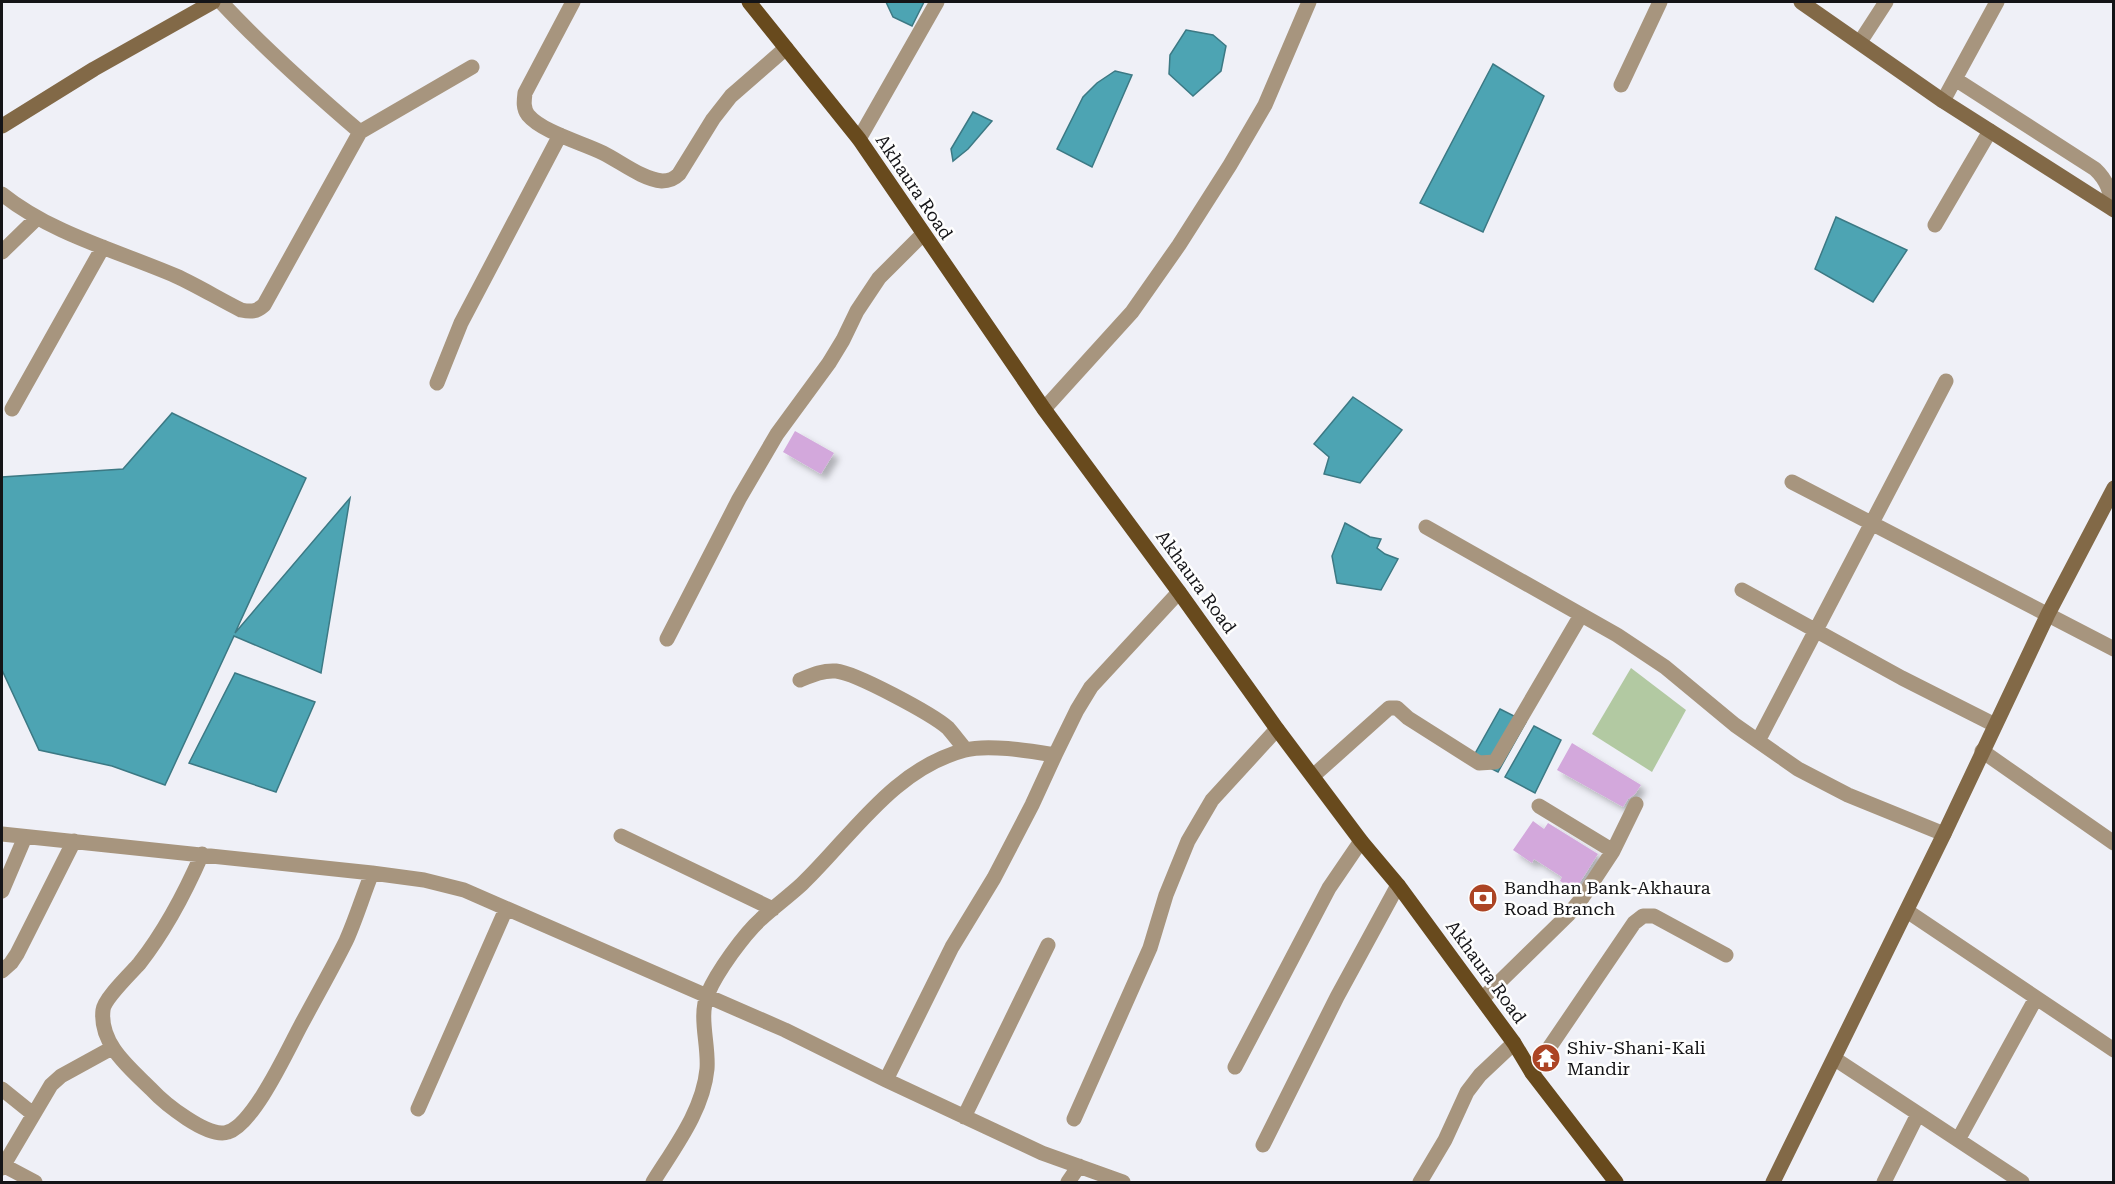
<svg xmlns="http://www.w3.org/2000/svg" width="2115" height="1184" font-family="'Roboto Serif',serif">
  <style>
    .green { fill: #b2c9a2 }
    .water { fill: #4da4b3; stroke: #3c7984; stroke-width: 1.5 }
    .building { fill: #d3a8dc; filter: url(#shadow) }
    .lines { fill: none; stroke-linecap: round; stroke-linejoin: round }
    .street { stroke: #a7957e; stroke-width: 15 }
    .secondary { stroke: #826947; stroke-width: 15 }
    .primary { stroke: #684a1d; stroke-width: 15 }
    .labels { text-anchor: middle; stroke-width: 5; stroke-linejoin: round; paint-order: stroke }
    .street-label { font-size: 18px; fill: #141417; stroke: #fefefe }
    .poi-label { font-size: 18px; fill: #141417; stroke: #fefefe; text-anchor: start }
  </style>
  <defs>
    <filter id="shadow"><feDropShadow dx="5.5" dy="5.5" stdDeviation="3" flood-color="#0004"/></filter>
  </defs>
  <rect width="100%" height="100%" fill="#eff0f7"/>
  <path class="green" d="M1631,668l55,42 -34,62 -60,-38z"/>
  <path class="water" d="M886,2h38l-12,24 -19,-9z
    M1186,30l27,5 13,11 -5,25 -28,25 -24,-22 1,-19z
    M1493,64l51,32 -61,136 -63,-29z
    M1115,71l17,4 -40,92 -35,-18 26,-52 14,-14z
    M973,112l19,9 -24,28 -15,12 -2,-12z
    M1836,217l71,33 -34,52 -58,-33z
    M1353,397l49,33 -42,53 -36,-9 5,-17 -15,-13z
    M172,413l134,65 -71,155 115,-135 -29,175 -87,-37 -69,149 -53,-19 -73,-16 -37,-80v-193l121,-8z
    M1345,523l25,14 11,2 -4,9 8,6 13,5 -17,31 -44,-7 -5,-27z
    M235,673l80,29 -39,90 -87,-29z
    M1500,709l26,13 -28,50 -26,-13z
    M1534,726l27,14 -26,53 -30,-16z"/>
  <path class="building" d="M795,431l39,22 -13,21 -38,-22z
    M1572,743l69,42 -6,9 -7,5 -5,8 -66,-37z
    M1533,821l11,8 4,-6 50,31 -23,36 -15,-9 2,-4 -28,-18 -2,4 -19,-13z"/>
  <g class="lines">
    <path class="street" d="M221,2c44,47 90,88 139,130
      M573,2l-48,91c-1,8 -2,15 3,22 14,17 55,28 75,38 18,9 39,26 59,28 8,0 12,-2 17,-7l34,-55 18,-23 55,-48
      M1860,42l26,-40
      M1955,79l140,90c13,12 15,23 18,40
      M1621,85l39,-83
      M1943,101l54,-99
      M859,139l78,-137
      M2,194c50,40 116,57 174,82 22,10 43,23 65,34 10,2 15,2 23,-5l96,-173 112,-65
      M1935,225l55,-94
      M2,252l35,-34
      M437,383l24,-60 99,-188
      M12,409l91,-162
      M1044,409l88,-97 47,-67 51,-80 35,-60 44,-103
      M1792,482l322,167
      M1426,527l191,108 48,32 70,58 63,44 50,26 96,39
      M1742,590l160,88 93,47
      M667,639l72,-140 38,-65 52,-71 14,-23 14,-29 22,-33 44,-44
      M800,680c12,-5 23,-10 36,-9 20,2 96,43 112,57 6,7 12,15 18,22
      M1758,741l188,-360
      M1982,751l132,92
      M1313,776l76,-68h8l11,10 71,45 16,-1 86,-147
      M1539,806l74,45
      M2,834l370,39 52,7 40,10 321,140 101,50 156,73 81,29
      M621,836l152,73
      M202,854c-17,39 -37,77 -63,110 -9,10 -35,35 -36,46 -4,34 27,58 48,79 13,14 57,50 77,43 26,-8 60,-83 73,-107 15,-28 31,-56 45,-84 10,-22 17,-46 26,-68
      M2,891l23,-54
      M1907,911l207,139
      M2,971l9,-8 6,-9 57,-113
      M1482,999l86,-84 14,-17 31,-47 23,-47
      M1835,1059l187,123
      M1235,1067l94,-179 32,-47
      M1532,1073l102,-150 9,-7h11l72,39
      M886,1080l66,-133 42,-69 38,-73 23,-50
      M2,1089l31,25
      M418,1109l88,-200
      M964,1117l84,-172
      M1074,1119l76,-171 16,-53 22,-54 24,-41 65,-71
      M1958,1140l78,-142
      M1263,1145l74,-148 61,-112
      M3,1165l32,17
      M2,1168l49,-83 10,-9 51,-28
      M653,1182c21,-34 50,-71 54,-113 2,-25 -9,-52 1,-76 9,-21 36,-59 53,-74 13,-12 28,-23 41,-35 50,-48 91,-115 163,-134 24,-6 65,1 90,5l22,-45 14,-23 88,-95
      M1068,1182l11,-16
      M1420,1182l25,-42 22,-48 13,-17 34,-32
      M1884,1182l34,-68"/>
    <path class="secondary" d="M1801,2l142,99 171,109
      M2,126l92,-57 119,-67
      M1773,1182l171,-348 104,-220 66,-126"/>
    <path class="primary" d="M749,2l110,137 185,270 135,183 98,137 84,112 37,44 116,158 18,30 84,109"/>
  </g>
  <defs>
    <g id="bank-disc" transform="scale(1.5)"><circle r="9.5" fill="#ac4424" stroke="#fefefe"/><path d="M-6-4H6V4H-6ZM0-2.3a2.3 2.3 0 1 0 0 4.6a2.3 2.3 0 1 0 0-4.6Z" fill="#fff"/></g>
    <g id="temple-disc" transform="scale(1.5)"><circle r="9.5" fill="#ac4424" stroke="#fefefe"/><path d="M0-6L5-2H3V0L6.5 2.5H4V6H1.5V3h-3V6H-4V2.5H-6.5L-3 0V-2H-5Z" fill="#fff"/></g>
  </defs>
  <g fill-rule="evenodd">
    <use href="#bank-disc" x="1483" y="898"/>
    <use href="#temple-disc" x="1546" y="1058"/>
  </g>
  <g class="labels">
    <g class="street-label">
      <text transform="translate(914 187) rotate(56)" y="6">Akhaura Road</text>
      <text transform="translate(1196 582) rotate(54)" y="6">Akhaura Road</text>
      <text transform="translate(1486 972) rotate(54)" y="6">Akhaura Road</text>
    </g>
    <g class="poi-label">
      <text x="1504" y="894">Bandhan Bank-Akhaura<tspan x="1504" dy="21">Road Branch</tspan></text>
      <text x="1567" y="1054">Shiv-Shani-Kali<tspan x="1567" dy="21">Mandir</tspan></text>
    </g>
  </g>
  <rect width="2115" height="1184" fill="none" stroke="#141417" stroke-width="6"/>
</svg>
